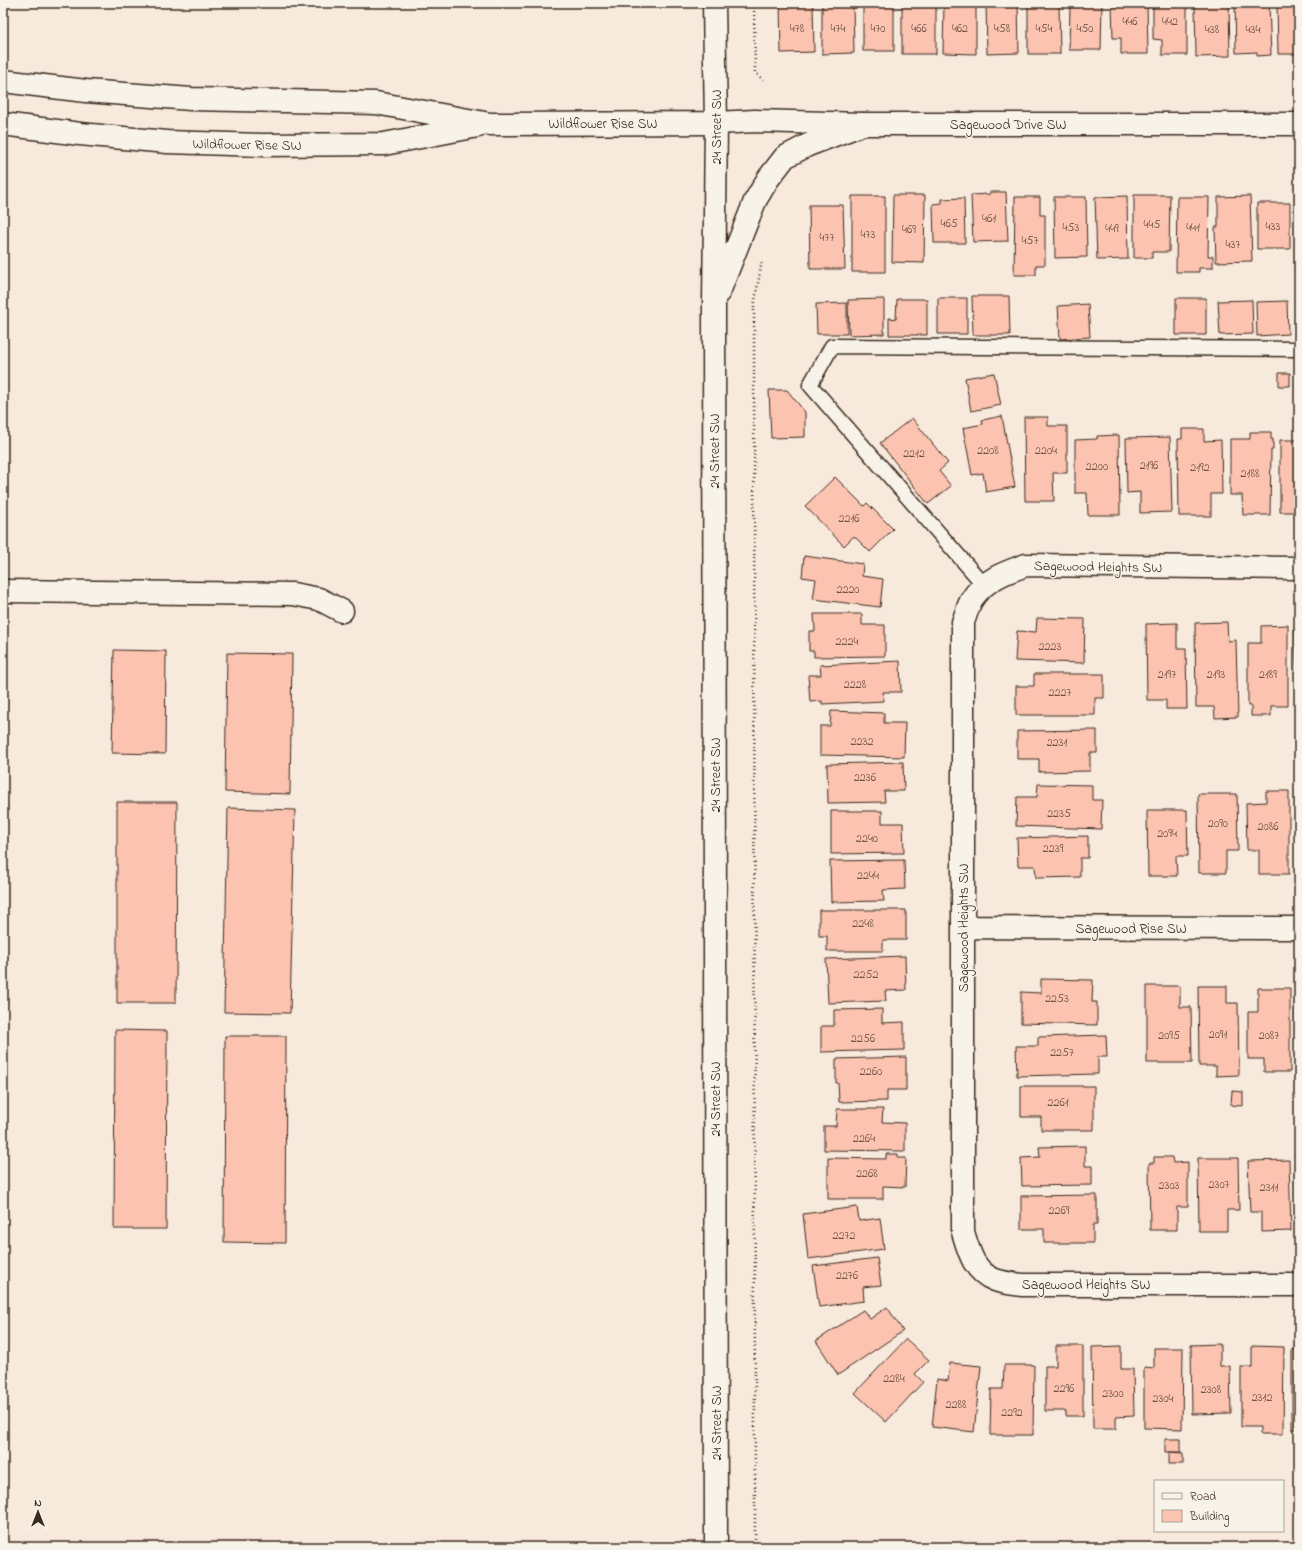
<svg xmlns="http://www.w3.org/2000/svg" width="1302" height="1550" font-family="'Indie Flower',sans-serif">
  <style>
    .building { fill: #fbc3b0; stroke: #3b2a1e }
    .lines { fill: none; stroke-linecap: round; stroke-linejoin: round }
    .lane-casing { stroke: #3b2a1e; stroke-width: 17 }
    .street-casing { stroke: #3b2a1e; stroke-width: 25 }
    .secondary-casing { stroke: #3b2a1e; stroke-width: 25 }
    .path { stroke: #3b2a1e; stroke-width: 2.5; stroke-dasharray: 1 3; stroke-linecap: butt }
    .lane { stroke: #f7f3e8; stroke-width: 14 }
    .street { stroke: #f7f3e8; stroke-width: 22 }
    .secondary { stroke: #f7f3e8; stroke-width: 22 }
    .labels { text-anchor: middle; stroke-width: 3; stroke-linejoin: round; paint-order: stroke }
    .number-label { font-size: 12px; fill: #6b5042 }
    .street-label { font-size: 14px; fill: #3b2a1e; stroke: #f7f3e8 }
  </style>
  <rect width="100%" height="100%" fill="#f8e9dd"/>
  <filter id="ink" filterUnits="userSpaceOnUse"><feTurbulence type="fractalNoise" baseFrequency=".025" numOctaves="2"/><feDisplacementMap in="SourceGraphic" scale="8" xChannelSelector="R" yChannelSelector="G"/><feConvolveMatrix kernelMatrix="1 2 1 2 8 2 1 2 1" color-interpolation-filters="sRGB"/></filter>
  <g filter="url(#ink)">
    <path class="building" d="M780,3h33l1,49 -33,1z
      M822,3h31l1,50 -32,1z
      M871,3h17v2h6v46h-31v-46h8z
      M902,3h34v51h-34z
      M944,3h32v51l-33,-1z
      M986,3h32l1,50 -32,1z
      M1028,3h31l1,51h-32z
      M1075,3h27l-1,47h-32l1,-43h5z
      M1112,3h35l1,51h-27v-16h-8z
      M1153,3h34v52h-25v-15l-9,-1z
      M1195,3h34l1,53 -34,1z
      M1277,3h22v51h-21z
      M1269,5l2,50 -14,1v-4l-21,1 -1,-47z
      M990,192h16l2,49 -35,1 -2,-47 19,-1z
      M893,195h32l-1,68 -32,-1z
      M1134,195h36l-1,57h-17v6h-18z
      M852,196h33v76h-33z
      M1127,196l1,63 -31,1 -2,-63z
      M1250,196l2,65 -36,1 -1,-35h3v-30z
      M1015,197h25v18h5v50h-9v10h-22z
      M1054,197h32l1,60 -32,1z
      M1177,197h32l-1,59h5v12h-14v4h-23z
      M964,198l1,45h-31l-1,-39 9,-1v-4z
      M1257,203h33v46h-33z
      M809,205h34l2,64h-35z
      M972,296h37l1,39h-37z
      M938,298h29v36h-29z
      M1176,298h30v37h-30z
      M884,299v35l-35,1 -1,-35z
      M897,299h30v36h-38v-17l7,1z
      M1252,300l1,34 -33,1 -2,-34z
      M1287,301l1,33 -31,2 -1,-34z
      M847,303v31h-30l-1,-30z
      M1088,304l2,33 -30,2 -2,-33z
      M994,373l7,32 -30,6 -6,-33z
      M1279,373h11v13h-11z
      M769,390h18l18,22v25l-34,1z
      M1002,416l13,71 -29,5 -3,-19 -11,2 -9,-47 20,-4 -1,-4z
      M1024,417h24v9h19v47h-14l1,28h-29z
      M912,418l36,45 -9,8 12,15 -23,18 -48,-61z
      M1182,429h22v12l17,-1 1,54h-11v22h-32l-1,-77h4z
      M1250,432h21v7h2v11h-2l-1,65h-27l-1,-20h-12v-56h20z
      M1119,435l1,80h-32l-1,-22h-12v-53l22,-1v-3z
      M1170,437l2,75 -32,1v-21l-13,1 -1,-55z
      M1280,440h19v72h-19z
      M835,477l29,29 3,-3 26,26 -23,23 -16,-16 -10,10 -39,-40z
      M804,556l59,8 -1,12 21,3 -3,28 -67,-8 3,-20 -14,-2z
      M814,614h48v11h23v31l-71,1v-6h-5v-20h6z
      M1037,618l48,1 -1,44 -69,-2 2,-30 19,1z
      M1227,622l1,19 8,-1 2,77 -23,1 -1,-11h-18l-1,-84z
      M1177,623v25h9l1,61h-21v-9h-19l-1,-76z
      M1288,625v81h-17v10h-20v-10h-3v-63h13v-17z
      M1295,629h4v80h-1z
      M114,650l52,1 -1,103 -53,-1z
      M227,653l65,1 -2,140 -65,-2z
      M900,661l1,31h-18l1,9 -62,3v-3l-12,1 -2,-27h13l-1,-10z
      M1034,674h70v24h-9v17h-79v-29h18z
      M831,711l53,2v10h21l-1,34 -84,-2v-29h10z
      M1097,730v23h-7v18l-51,1v-13h-22v-28z
      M903,762l1,29h-20l1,11 -57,1 -1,-39z
      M1038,784l54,1v15h10l-1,29 -85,-3 1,-29h20z
      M1266,791h23v83h-30v-24h-12l-1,-47 20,-1z
      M1198,794h39l1,57h-12v22h-27z
      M117,802h60l-1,201h-59z
      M1296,806h3v71h-2z
      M228,808l67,2 -5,203 -66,-1z
      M1147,810h40l1,46h-12l1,20h-29z
      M831,811h51v12h21l1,30 -73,1z
      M1088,836v22h-8v19l-44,1 -1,-12h-17l-1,-28z
      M904,860l1,29 -22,1 1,11 -53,1 -1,-41z
      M819,910h87v30h-23v11h-56v-15h-8z
      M905,956l1,34 -21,1 1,10 -58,2 -2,-44z
      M1041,979l52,1 -1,22h5v23l-76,-2v-31l20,1z
      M1147,986h33v21h11l1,56h-45z
      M1198,986h29v17h11l1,72 -23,1v-10h-17z
      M1258,988h32v84h-26v-13h-16v-47h10z
      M1295,988h4v81h-2z
      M882,1009v14l22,-1v28l-83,2v-26h13v-16z
      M115,1030l52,1 -1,198h-52z
      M1106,1035l1,22h-9v17l-81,2 -1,-30h22v-9z
      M225,1036h61l-1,207 -61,-1z
      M906,1057v33h-19v11l-48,1 -1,-19h-2v-24z
      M1021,1086h73v44h-53v-13h-20z
      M1232,1091l11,1v14l-12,-1z
      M837,1109h46l-1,13 23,1v28l-81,-1v-24h12z
      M1085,1146v20h7v19l-70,1 -1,-28 19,-1 -1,-10z
      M1299,1151v82h-2l-1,-81z
      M886,1154h12v4h8l-1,29 -22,-1v13h-55v-41l58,1z
      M1154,1157h18l1,6 15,-1v45h-11v23h-27l-1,-67h5z
      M1198,1158h40l1,52h-12v21h-28z
      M1289,1160l2,71 -30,1v-20h-11l-2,-51z
      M1097,1195v30h-4v18h-49v-14h-23v-33z
      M857,1207l2,14 21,-3 4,31 -76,10 -5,-45z
      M877,1258l4,27 -18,2 1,14 -45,6 -6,-41z
      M887,1307l16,24 -65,44 -22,-34 47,-31 7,9z
      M906,1339l23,21 -14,14 8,8 -37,40 -31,-29z
      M1220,1344v22h10l1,47 -39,1 -1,-69z
      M1056,1346h27v70h-17v-5h-21v-45h11z
      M1121,1346v23h12l1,47 -18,1v12h-23l-1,-82z
      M1252,1346l32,1 -1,87h-23v-7h-19v-60h11z
      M1154,1348h29l-1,81 -38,-1v-61l10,1z
      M1292,1349l7,1v79h-7z
      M950,1363l31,3 -7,66 -42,-5 5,-48 11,2z
      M1004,1365h30l-1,70h-43l1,-46h12z
      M1165,1439h16v13h-16z
      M1169,1452l14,1v11h-14z"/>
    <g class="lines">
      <g class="lane-casing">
        <path id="lane" d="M984,585l-174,-200 22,-39 467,3"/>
      </g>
      <g class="street-casing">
        <path id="street" d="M3,81l83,10 105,8 185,4 114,21 226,-1 39,-2 108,3h436
          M3,124l77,10 87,8 95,3 122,-1 94,-18
          M1299,568l-273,-3c-20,7 -42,15 -54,34 -4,6 -6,16 -9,23v610c6,20 11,40 32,48 8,3 19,4 28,5h276
          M3,591l290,3 26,5 23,12
          M963,927l336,1"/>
      </g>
      <g class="secondary-casing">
        <path id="secondary" d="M714,3l2,120 -2,182 2,1242
          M719,292l36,-91 13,-22 17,-22 23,-12 55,-21"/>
      </g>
      <path class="path" d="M754,3l1,69 8,8
        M755,1547l-1,-1240 8,-47"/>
      <use href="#lane" class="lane"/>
      <use href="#street" class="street"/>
      <use href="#secondary" class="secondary"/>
    </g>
  </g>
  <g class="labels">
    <g class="number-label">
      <text x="1130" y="25">446</text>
      <text x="1170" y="25">442</text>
      <text x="797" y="32">478</text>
      <text x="838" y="32">474</text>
      <text x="878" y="32">470</text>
      <text x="919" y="32">466</text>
      <text x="960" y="32">462</text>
      <text x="1002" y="32">458</text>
      <text x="1044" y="32">454</text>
      <text x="1085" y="32">450</text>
      <text x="1212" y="33">438</text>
      <text x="1253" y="33">434</text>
      <text x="989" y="222">461</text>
      <text x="949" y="227">465</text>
      <text x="1152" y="228">445</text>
      <text x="1273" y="230">433</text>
      <text x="1071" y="231">453</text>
      <text x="1193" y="231">441</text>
      <text x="1112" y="232">449</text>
      <text x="909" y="233">469</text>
      <text x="868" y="238">473</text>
      <text x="827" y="241">477</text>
      <text x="1030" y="244">457</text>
      <text x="1233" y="248">437</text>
      <text x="988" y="454">2208</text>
      <text x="1046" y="454">2204</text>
      <text x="914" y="457">2212</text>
      <text x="1149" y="469">2196</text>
      <text x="1097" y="470">2200</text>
      <text x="1200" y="471">2192</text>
      <text x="1250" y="477">2188</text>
      <text x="849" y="522">2216</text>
      <text x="848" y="593">2220</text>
      <text x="847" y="645">2224</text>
      <text x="1050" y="650">2223</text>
      <text x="1167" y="678">2197</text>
      <text x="1216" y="678">2193</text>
      <text x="1268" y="678">2189</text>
      <text x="855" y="688">2228</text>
      <text x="1060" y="696">2227</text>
      <text x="862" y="745">2232</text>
      <text x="1057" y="746">2231</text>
      <text x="865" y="781">2236</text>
      <text x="1059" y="817">2235</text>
      <text x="1218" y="827">2090</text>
      <text x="1268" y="830">2086</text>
      <text x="1167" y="837">2094</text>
      <text x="867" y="842">2240</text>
      <text x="1053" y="852">2239</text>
      <text x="868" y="879">2244</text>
      <text x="863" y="927">2248</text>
      <text x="866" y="978">2252</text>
      <text x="1057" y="1002">2253</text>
      <text x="1218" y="1038">2091</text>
      <text x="1169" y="1039">2095</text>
      <text x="1269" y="1039">2087</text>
      <text x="863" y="1042">2256</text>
      <text x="1062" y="1056">2257</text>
      <text x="871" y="1075">2260</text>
      <text x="1058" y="1106">2261</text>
      <text x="864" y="1142">2264</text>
      <text x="867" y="1177">2268</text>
      <text x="1219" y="1188">2307</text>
      <text x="1169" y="1189">2303</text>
      <text x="1269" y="1191">2311</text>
      <text x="1059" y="1214">2269</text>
      <text x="844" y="1239">2272</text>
      <text x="847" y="1279">2276</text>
      <text x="894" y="1382">2284</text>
      <text x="1064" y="1392">2296</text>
      <text x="1211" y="1393">2308</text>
      <text x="1113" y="1397">2300</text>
      <text x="1262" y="1401">2312</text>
      <text x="1163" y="1402">2304</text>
      <text x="956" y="1408">2288</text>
      <text x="1012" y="1416">2292</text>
    </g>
    <g class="street-label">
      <text x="603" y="128">Wildflower Rise SW</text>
      <text x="1008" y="129">Sagewood Drive SW</text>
      <text transform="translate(716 127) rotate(-90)" y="5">24 Street SW</text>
      <text transform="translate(247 144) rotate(1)" y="5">Wildflower Rise SW</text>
      <text transform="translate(714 451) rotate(-90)" y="5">24 Street SW</text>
      <text transform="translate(1098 566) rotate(1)" y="5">Sagewood Heights SW</text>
      <text transform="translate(715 775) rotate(-90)" y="5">24 Street SW</text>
      <text transform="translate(963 928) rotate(-90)" y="5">Sagewood Heights SW</text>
      <text x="1131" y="933">Sagewood Rise SW</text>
      <text transform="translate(715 1099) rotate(-90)" y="5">24 Street SW</text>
      <text x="1086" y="1289">Sagewood Heights SW</text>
      <text transform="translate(716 1423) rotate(-90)" y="5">24 Street SW</text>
    </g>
  </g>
  <rect width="1302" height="1550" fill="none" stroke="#f7f3e8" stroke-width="16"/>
  <rect x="8" y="8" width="1286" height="1534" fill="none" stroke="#3b2a1e" stroke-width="1.5" filter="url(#ink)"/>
  <rect x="1154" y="1480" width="130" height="52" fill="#f7f3e8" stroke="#aca397"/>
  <rect x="1162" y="1493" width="20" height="6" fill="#f7f3e8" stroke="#aca397"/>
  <text x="1190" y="1500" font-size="12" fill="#3b2a1e">Road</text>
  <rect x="1162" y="1510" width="20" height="12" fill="#fbc3b0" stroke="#aca397"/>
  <text x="1190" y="1520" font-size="12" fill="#3b2a1e">Building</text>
  <g transform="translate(38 1512)" stroke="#f7f3e8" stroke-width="3" paint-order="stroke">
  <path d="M0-3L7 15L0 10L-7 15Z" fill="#3b2a1e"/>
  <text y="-6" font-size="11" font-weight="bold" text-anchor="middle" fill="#3b2a1e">N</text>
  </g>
</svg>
